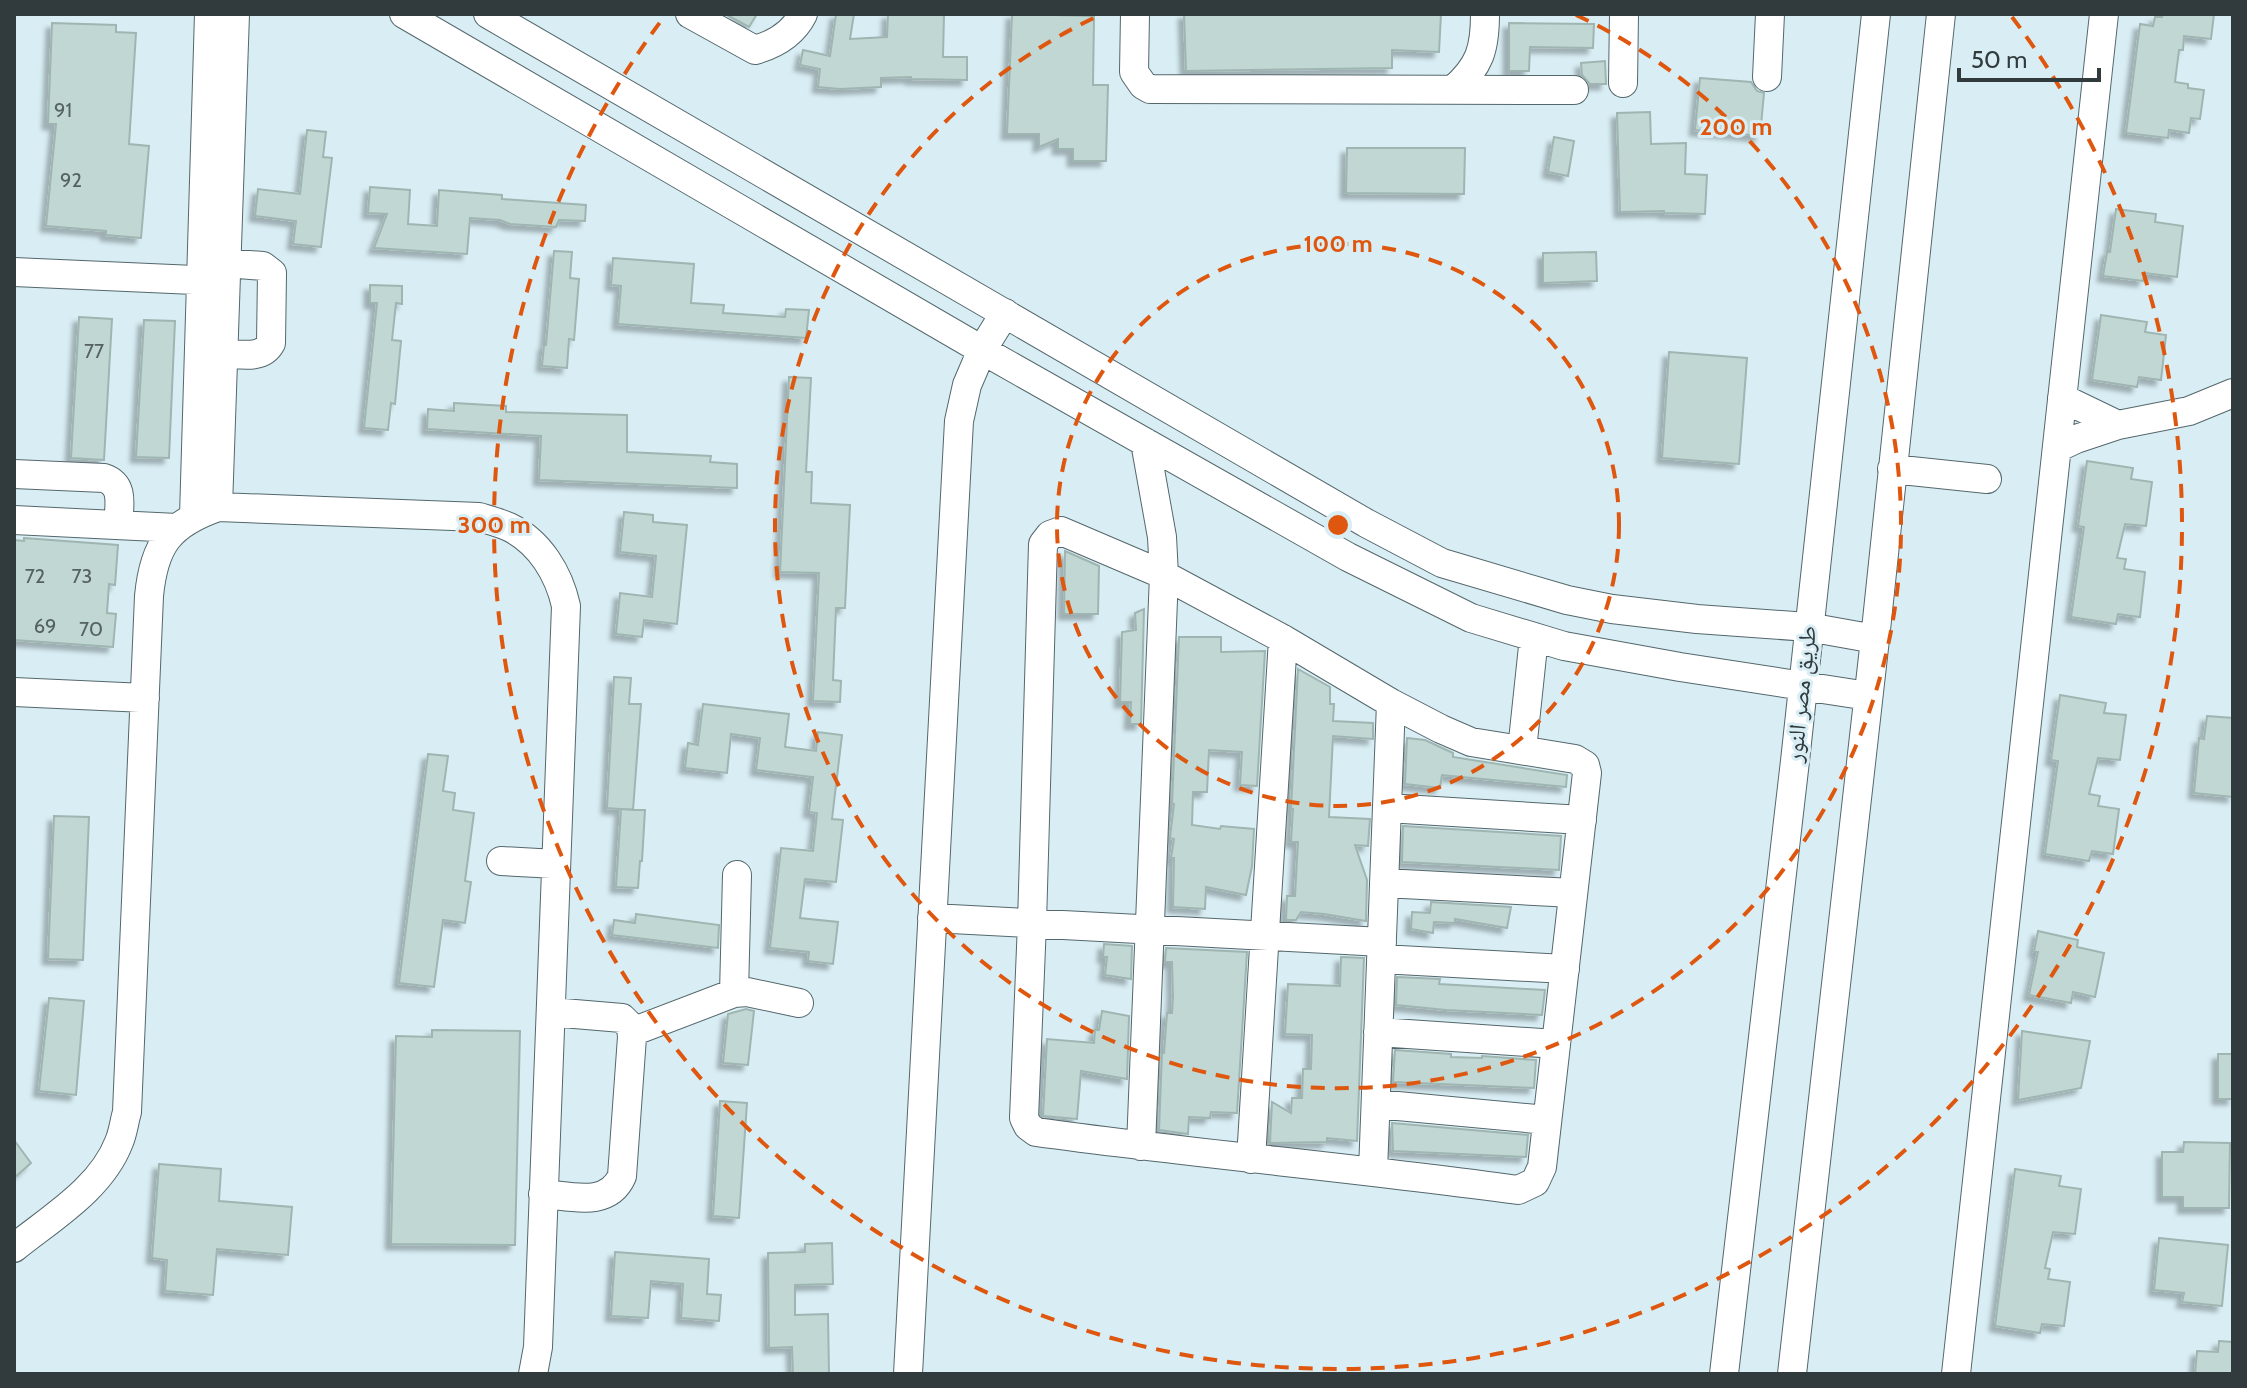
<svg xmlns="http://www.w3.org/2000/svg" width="2247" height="1388" font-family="Cabin,'Noto Naskh Arabic',sans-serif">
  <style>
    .building { fill: #c0d7d3; stroke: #9fb5b1; stroke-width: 2; filter: url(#shadow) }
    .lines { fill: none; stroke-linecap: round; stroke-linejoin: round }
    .minor-casing { stroke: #54676c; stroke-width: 30 }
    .minor { stroke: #fff; stroke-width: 28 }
    .ring { fill: none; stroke: #df570e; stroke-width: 4; stroke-dasharray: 14 10 }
    .labels { text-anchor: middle; stroke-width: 6; stroke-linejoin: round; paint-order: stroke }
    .number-label { font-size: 20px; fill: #556162 }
    .street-label { font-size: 24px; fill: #313a3c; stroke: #d8eef4 }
    .centre { fill: #df570e; stroke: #d8eef4; stroke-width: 4 }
    .ring-label { font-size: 24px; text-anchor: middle; font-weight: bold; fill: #df570e; stroke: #d8eef4; stroke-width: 6; stroke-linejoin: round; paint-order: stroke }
  </style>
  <defs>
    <filter id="shadow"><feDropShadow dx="-5.5" dy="5.5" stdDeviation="2" flood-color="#0004"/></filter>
  </defs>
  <rect width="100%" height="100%" fill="#d8eef4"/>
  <path class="building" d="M725,14h32l-8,13z
    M836,14h18l-4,25 37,-2 1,-23h56l-1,43h24v23l-56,-1v-2l-30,1v9l-41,2 -22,-2 2,-18 -20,-4 3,-15 27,6z
    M1012,14l82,2 -1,69h15l-2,76h-33v-12h-15v-10l-19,8v-13h-32z
    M1184,14h257l-2,38 -47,-2v18l-206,3z
    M2163,14h51l-3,25 -27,-3 -1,14h-4l-4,32 13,2v4l16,2 -4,29 -9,-1 -2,15 -20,-3 -1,8 -42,-5 14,-109 13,2 2,-9h7z
    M52,23l64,2v7l20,1 -7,111 20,2 -8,92 -35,-3v-4l-60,-5 10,-102h-8z
    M1509,23l85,1 -1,24 -63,-1 -1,24h-20z
    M1605,61l1,23h-16l-8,-9 -1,-12z
    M1700,78l51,4 6,9 7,2 -4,43 -65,-6z
    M1650,112l1,32 35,-1 -1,31 22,1 -2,39 -41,-1v-2l-44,1 -3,-99z
    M307,130l19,2 -3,25 9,1 -11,89 -28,-3 3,-23 -41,-5 3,-27 42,5z
    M1554,137l20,4 -6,35 -20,-4z
    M1347,148h118l-1,46 -118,-1z
    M370,187l40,3 -2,34 29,2 2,-36 63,5v4l84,6 -1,16 -26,-1 -3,7 -46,-3 -10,-4 -30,-2 -3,36 -93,-6 13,-34 -19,-1z
    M2116,209l40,5 -1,8 28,4 -6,51 -32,-4 -2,8 -40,-5 4,-24h3z
    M554,251l18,1 -2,26 9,1 -5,61 -5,-1 -2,29 -25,-2 2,-21h2z
    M1596,252l1,29 -54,2v-30z
    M613,258l81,6 -3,39 33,2 -1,8 62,4 1,-8 23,1 -3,28 -188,-14 3,-38 -10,-1z
    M370,285l32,1v18l-6,-1 -4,37 9,1 -6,63 -4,-1 -3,27 -24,-2 13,-125h-7z
    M2101,315l46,7 -2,10 21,3 -5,45 -22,-3 -2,10 -45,-7z
    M79,317l33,2 -8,141 -33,-2z
    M144,320l31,1 -6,137 -33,-1z
    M1669,352l78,6 -8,106 -77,-6z
    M789,377l22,1 -5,94h6l-1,31 39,2 -5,103h-9l-3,72 8,1 -1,21 -27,-1 6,-128 -39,-1z
    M454,403l52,3v6l121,3v37l84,4 -1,6 27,2v24l-198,-8 2,-44 -114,-7 1,-20 26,2z
    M2087,461l46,7 -2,11 21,3 -6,44 -21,-2 -8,34 9,1 -2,10 21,3 -5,45 -22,-3 -2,10 -45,-7 13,-90 -6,-1z
    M624,512l29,3v7l34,3 -10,99 -33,-4 -2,17 -26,-3 4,-41 32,4 4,-41 -36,-4z
    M24,538l94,7 -3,40 -6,-1 -2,29 9,1 -3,33 -99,-7v-100l10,1z
    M1065,551l34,15 -1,48h-34z
    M1144,609l-3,115h-11l1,-22h-11l2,-70 14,-2 -1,-17z
    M1179,637h42v15l44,-1 -8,135 -17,-1 2,-33 -33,-2 -2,42h-14l-1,33 28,4 1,-3 33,3 -2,37 -6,29 -40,-8 -1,22 -32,-2 1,-49h-3l3,-19 -4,-1 4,-34h-2z
    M1298,669l32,18v17h4l-1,17 40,2v16l-40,-3 -4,81 41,2 -2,27 -13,-1 12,35 -1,41 -42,-7 -23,-2 -5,8h-10l1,-24h8l3,-54h-7l2,-33h-2z
    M614,677l17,1 -2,26h12l-8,106 -26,-2z
    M2060,695l46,8 -2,10 22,2 -6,45 -22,-2 -9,36 11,2 -2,10 21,3 -6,45 -21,-3 -3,10 -44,-7 13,-93 -7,-1z
    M703,704l86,10 -4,33 31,4 2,-19 24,3 -10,84 11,1 -7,62 -31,-3 -5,39 38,4 -5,42 -25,-3 1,-9 -39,-4 11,-100 32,3 4,-38 -8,-1 4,-35 -57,-7 4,-32 -29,-4 -4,39 -42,-5 3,-25 10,2z
    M2207,716l26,2v79l-39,-4 5,-55 5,1z
    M1407,738l18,2 28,13v4l114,18 -1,12 -124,-12 -2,13 -35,-4z
    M428,754l20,2 -5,35 12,2 -2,17 21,3 -9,68 6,1 -6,41 -22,-3 -9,67 -35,-4z
    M621,809l24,1 -3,51h-2l-2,27 -22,-1z
    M54,816l35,1 -6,143 -35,-1z
    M1403,826l158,10 -2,34 -157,-8z
    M1431,902l80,5 -4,21 -52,-9v4l-21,-1 -1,11 -22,-4 1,-17 18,1z
    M636,914l83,11 -1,23 -106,-13 2,-15 21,3z
    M2038,931l40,9 -1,7 27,6 -9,44 -22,-5 -2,11 -42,-8 9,-43h-4z
    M1104,944l28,2 -1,33 -26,-4 2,-18h-4z
    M1166,948l81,4 -10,161 -26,-1 -1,6 -21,-1 -1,17 -29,-4 3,-77h2l3,-40h5l1,-16 -1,-35h-7z
    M1341,957l23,1 -7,183 -30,-3v4l-57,1 2,-41 19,11 1,-15h10l1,-29h8l1,-34 -27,-1 3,-50 52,2z
    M1397,977l43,2 -1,5 106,6 -3,25 -96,-5 -50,-5z
    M49,998l35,3 -8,94 -37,-4z
    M746,1009l8,2 -6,54 -25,-2 5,-49z
    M1102,1011l27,5 -2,63 -46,-8 -4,48 -34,-3 4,-77 47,4 1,-13h4z
    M432,1030l88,1 -5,214 -124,-1 5,-208 36,1z
    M2022,1031l68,10 -9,47 -63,12z
    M1395,1050l56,4v3l31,1v-2l54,4 -2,28 -141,-6z
    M2218,1054h15v45h-15z
    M720,1101l27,2 -8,115 -26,-2z
    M1392,1123l136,12 -2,22 -133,-6z
    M14,1140l17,23 -17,15z
    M2184,1142l46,1 -1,65h-46v-11h-21v-45h21z
    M159,1164l62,5 -2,32 73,6 -4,48 -71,-6 -4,46 -48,-4 2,-31 -15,-2z
    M2015,1169l46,7 -2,10 22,3 -6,45 -22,-2 -8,36 5,1 -2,10 22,3 -6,44 -22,-2 -2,9 -45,-7z
    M2159,1238l69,7 -6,61 -40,-4 2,-9 -30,-3z
    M832,1243l1,41 -38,1v30l33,-1 1,60h-36l-1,-27 -23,1 -1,-95 37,-1v-8z
    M615,1252l94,7 -2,35 14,1 -2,26 -38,-3 2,-34 -32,-3 -3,37 -37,-2z
    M2219,1341l14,1v32h-38l2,-23 21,1z"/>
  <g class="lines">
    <g class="minor-casing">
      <path id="minor" d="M404,14l578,336 366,207 123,61 93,28 116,21 188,29
        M488,14l878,509 76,40 125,37 45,9 85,10 111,8 67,12
        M690,14l65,36c21,-6 38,-16 48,-36
        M1135,14l-1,58 9,13 7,4 424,1
        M1767,77l3,-63
        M1623,83l1,-69
        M1453,90c27,-24 32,-41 32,-76
        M14,272l203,9
        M223,353c17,1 39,7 48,-10l1,-70 -9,-7 -37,-3
        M2062,398l56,27
        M2057,448l19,-9 42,-14 71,-14 44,-18
        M1892,469l95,10
        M14,474l90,4c21,7 15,28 14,47
        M218,507l17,-493
        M194,516l15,-502
        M14,520l163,8
        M1061,531l103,44 119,64 108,64 50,26 30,13 104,17 10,6 2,8 -45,394 -7,15 -17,8c-160,-22 -322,-36 -482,-58l-8,-6 -4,-8 8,-195 11,-379 7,-9z
        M14,692l131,6
        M1522,750l12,-113
        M1387,808l195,12
        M501,861l55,3
        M1384,883l189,10
        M932,918l450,24
        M1381,959l184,10
        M734,993l3,-118
        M632,1032l102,-39 13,-1 52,11
        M1378,1032l178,12
        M1376,1104l171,16
        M1141,1146l23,-571 -2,-38 -17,-95
        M1251,1159l32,-520
        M1373,1171l18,-468
        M543,1194c28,2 65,14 79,-18l10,-139 -1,-10 -9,-9 -71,-6
        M14,1248c37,-30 87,-59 105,-106 4,-9 5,-20 8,-30l22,-516c5,-51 20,-72 69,-89l261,10c10,3 21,6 30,10 31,15 50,47 57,79l-28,741 -5,27
        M908,1374l51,-953 8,-36 15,-35 23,-37
        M1724,1374l71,-613 81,-747
        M1792,1374l83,-735 66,-625
        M1956,1374l148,-1360"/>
    </g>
    <use href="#minor" class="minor"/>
  </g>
  <g class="ring">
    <circle cx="1338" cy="525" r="281"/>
    <path d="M1576 15A563 563 0 1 1 1100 15"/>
    <path d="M2012 17A844 844 0 1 1 664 17"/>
  </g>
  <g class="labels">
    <g class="number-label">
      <text x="63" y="117">91</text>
      <text x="71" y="187">92</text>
      <text x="94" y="358">77</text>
      <text x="35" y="583">72</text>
      <text x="82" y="583">73</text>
      <text x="45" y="633">69</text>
      <text x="91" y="636">70</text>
    </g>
    <g class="street-label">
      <text transform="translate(1801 694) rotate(-84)" y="8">طريق مصر النور</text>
    </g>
  </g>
  <circle cx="1338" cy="525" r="12" class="centre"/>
  <g class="ring-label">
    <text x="1736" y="135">200 m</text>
    <text x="1338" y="252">100 m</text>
    <text x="494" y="533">300 m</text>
  </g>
  <rect width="2247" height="1388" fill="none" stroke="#313a3c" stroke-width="32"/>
  <path d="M1959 68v12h140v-12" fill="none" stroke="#313a3c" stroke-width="4"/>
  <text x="1971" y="68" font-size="24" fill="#313a3c" stroke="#d8eef4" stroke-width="6" paint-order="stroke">50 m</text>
</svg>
